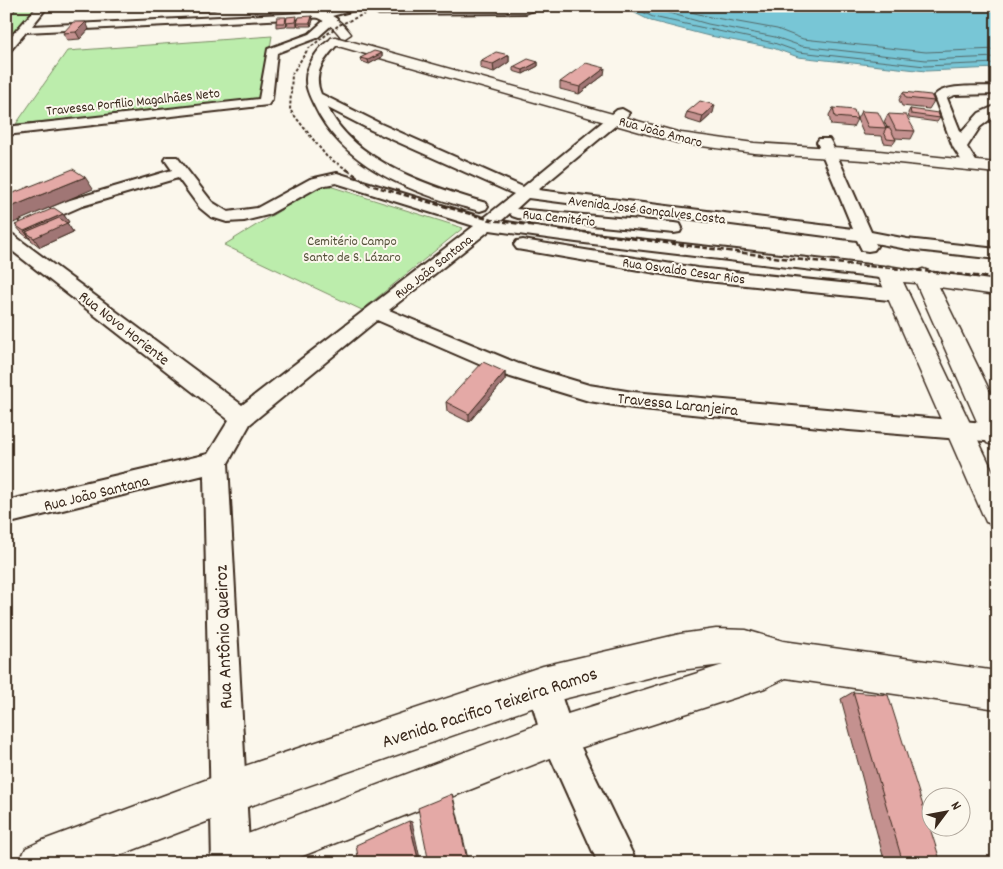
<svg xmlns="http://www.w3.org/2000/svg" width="1003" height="869" font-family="Dekko,sans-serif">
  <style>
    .green { fill: #bcedac; stroke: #7c8c65 }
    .water { fill: #78c6d6; stroke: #60888c }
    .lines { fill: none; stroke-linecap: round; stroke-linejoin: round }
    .shore { stroke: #536868; stroke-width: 1 }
    .minor-casing { stroke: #3b2a1e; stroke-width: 4 }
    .tertiary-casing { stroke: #3b2a1e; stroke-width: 3 }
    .secondary-casing { stroke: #3b2a1e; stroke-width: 3 }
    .minor { fill: #fbf7ec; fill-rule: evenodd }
    .tertiary { fill: #fbf7ec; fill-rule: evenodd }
    .secondary { fill: #fbf7ec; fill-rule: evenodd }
    .rail-far1 { stroke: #3b2a1e; stroke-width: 2; stroke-dasharray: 3 2; stroke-linecap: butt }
    .rail { stroke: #3b2a1e; stroke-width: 2.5; stroke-dasharray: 5.5 2.5; stroke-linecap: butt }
    .wall { fill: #c4918f; stroke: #3b2a1e }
    .shaded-wall { fill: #a07674; stroke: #3b2a1e }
    .building { fill: #e4a9a6; stroke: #3b2a1e }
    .labels { text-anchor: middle; stroke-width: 4; stroke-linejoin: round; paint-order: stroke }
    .far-street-label { font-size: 14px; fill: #3b2a1e; stroke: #fbf7ec }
    .far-park-label { font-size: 14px; fill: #55513a; stroke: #fbf7ec }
    .street-label { font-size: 16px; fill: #3b2a1e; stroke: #fbf7ec }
    .near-street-label { font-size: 19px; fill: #3b2a1e; stroke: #fbf7ec }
  </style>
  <rect width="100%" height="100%" fill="#fbf7ec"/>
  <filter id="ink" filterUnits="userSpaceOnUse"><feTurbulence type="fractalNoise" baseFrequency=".02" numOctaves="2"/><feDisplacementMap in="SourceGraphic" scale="10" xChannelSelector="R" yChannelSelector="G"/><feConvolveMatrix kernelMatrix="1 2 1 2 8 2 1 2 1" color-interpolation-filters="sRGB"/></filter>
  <g filter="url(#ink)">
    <path class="green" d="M39,6l-33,37v-25l12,-11z
      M272,36l-11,65 -245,23 51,-73z
      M323,184l140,44 -101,82 -138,-65z"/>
    <path class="water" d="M621,6h376v62l-71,3 -128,-14 -25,-9 -68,-13 -54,-14z"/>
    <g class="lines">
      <path class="shore" d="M630,6l23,11 121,26 25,9 126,14 72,-3
        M644,6l64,18 67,13 26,9 125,14 71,-3
        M668,6l42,11 67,12 26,10 123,13 71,-3"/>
      <g class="minor-casing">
        <path id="minor" d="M38,6h10l-16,20 292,-14 26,-6h19l-37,10 5,3 -1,2 -19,17 -40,15 -5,46 -4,6 -262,30v-8l253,-28 9,-50 41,-15 19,-17 -302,15 -16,19 -4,1v-10z
          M543,6l-17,7 -147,1 -5,-3 5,-3z
          M335,38l5,3c-13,16 -29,30 -19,53l60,30 142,63 94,-77 5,-1 7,4 -2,3 -89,74 315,39 -36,-87 2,-3h10l2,3 40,90 36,7 90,10v10l-90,-10 -32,-6 2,3 -3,4 -6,1 -6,-1 -5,-10 -329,-42 -12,11 158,14 6,1 2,4 -2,4 -6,1 -156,-15 -6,-2 -2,-3 -9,8 75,11 312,35 7,2 2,4 -2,4 -7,2 -312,-37 -86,-12 -101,80 130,54 70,21 44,7 363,32 1,18 -148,-12 -216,-22 -44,-7 -85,-26 -127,-55 -127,104 -22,39 22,400h-38l-8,-388 -198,49v-23l202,-47 21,-34 -223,-174v-13l6,1 230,171 232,-179 -138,-43 -16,3 -52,29 -24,6 -17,1 -16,-5 -11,-9 -22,-30 -96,28 -48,21h-12l-2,-4 2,-4 48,-19 102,-30 -7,-10 2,-3h10l35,45 16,10 29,-4 53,-29 27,-6 147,45 30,-24 -143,-64 -43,-22c26,54 104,79 158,95l2,3 -2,3 -6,2c-63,-16 -137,-43 -166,-106 -6,-12 -11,-23 -6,-36 4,-11 15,-28 27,-31z
          M997,86v8l-42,1 -8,3 14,35 18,-20 18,-8v9l-17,13 -13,20 12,19 -2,3h-10l-14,-22 -19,-51c11,-13 46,-9 63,-10z
          M523,240l174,28 202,21 7,2 3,4 -3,4 -7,2 -202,-21 -180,-31 -3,-4 3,-4z
          M543,669l11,5 19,57 64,132h-39l-57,-127 -14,-51 5,-11z"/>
      </g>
      <g class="tertiary-casing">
        <path id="tertiary" d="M179,6h42c-7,6 -35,6 -42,0z
          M284,6c27,0 51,5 67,28l-6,4 -4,-1c-14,-20 -34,-23 -56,-29z
          M335,37l346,96 73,10 125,8 118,12v10l-118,-12 -125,-8 -75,-10 -348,-99 -2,-3 2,-3z
          M888,266l30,5 5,-2 8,3 66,9v14l-58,-8 58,119v40l-10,-3 -4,-8 -67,-152 -13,-1 94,198v46l-11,-4 -4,-9 -105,-240 3,-5z
          M716,629l30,1 37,11 214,30v38l-211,-31 -21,10 -207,67 -273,108h-78l7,-15 15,-7 329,-124 165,-52 -43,5 -137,34 -316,110 -128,49h-80l7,-15 15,-7 186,-69 316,-106 137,-32z"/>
      </g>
      <g class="secondary-casing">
        <path id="secondary" d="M6,6h11l-7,8 -4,1z"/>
      </g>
      <use href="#minor" class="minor"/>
      <use href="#tertiary" class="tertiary"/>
      <use href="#secondary" class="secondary"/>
      <path class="rail-far1" d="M348,170l-21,-13 -37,-47 2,-36 16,-25 31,-24 44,-19"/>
      <path class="rail" d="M346,169l24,16 121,35 291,38 215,20"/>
    </g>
    <path class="wall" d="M312,16l1,4 -2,6h-13l-1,-3v3h-10v-3l-1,3 -10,1v-4l11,-4 11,1 -1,3z
      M89,29l-9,10 -13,1 -4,-7z
      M382,53v4l-13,7 -8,-3 -1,-3z
      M509,55v7l-15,10 -14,-4v-7z
      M538,62v4l-15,8 -10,-3v-4z
      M604,75l-25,19 -19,-5v-7z
      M903,92l31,9 -5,8 -27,-3 -3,-6z
      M833,108l24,11 -4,8 -22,-2 -2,-10z
      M910,109l30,9 -3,4 -28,-4 -1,-5z
      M861,111l24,16h2l-3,-5 4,-8 27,17 -4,8 -16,-1 1,2 -3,4 -9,-1 -2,-7 -18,-1 -7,-16z
      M687,112l26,1 -12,11 -16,-5z
      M63,214l6,8 -2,1 6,9 -33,15 -18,-14 -7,-8z
      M505,372v8l-36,42 -22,-11 -1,-9z
      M853,692l88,171h-56l-44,-164z"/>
    <path class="shaded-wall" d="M312,16l1,4 -2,6 -1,-3z
      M86,22l3,7 -9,10 -4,-7z
      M382,53v4l-13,7 -1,-4z
      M509,55v7l-15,10 -1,-8z
      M538,62v4l-15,8v-4z
      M605,68l-1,7 -25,19 1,-7z
      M715,105l-2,8 -12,11 2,-8z
      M85,177l8,12 -82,35 -5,-6v-9z
      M63,214l6,8 -2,1 6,9 -33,15 -6,-9 -8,-6 5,8 -7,-9z
      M505,372v8l-36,42v-8z
      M452,794l1,2 16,67h-1z
      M409,821l3,1 9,41h-2z"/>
    <path class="building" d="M297,16l-1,6 -10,1 1,-6z
      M312,16l-2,7h-13l2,-6z
      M277,17h9l-1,6h-9z
      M73,22h13l-10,10 -13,1z
      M374,51l8,2 -14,7 -8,-2z
      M496,52l13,3 -16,9 -13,-3z
      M528,59l10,3 -15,8 -10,-3z
      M586,63l19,5 -25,19 -20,-5z
      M903,92l28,3 3,6 -28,-3z
      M700,101l15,4 -12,11 -16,-4z
      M833,108l21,2 3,9 -22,-2z
      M910,109l28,4 2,5 -29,-4z
      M861,111l17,1 8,16 -18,-1z
      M888,114l18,1 9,16 -19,-1z
      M885,127l5,1 6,12 -9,-1 -3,-7 2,-4z
      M73,169l12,8 -79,32v-13z
      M54,208l9,6 -39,17 -9,-6z
      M59,218l8,5 -33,15 -8,-6z
      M483,362l22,10 -36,42 -23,-12z
      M853,692l35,3 53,168h-38z
      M452,794l16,69h-39l-11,-55z
      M409,821l10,42h-60l-3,-18z"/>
  </g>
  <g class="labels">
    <g class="far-street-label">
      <text transform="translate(133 101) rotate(-6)" y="5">Travessa Porfilio Magalhães Neto</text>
      <text transform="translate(661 131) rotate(15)" y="5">Rua João Amaro</text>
      <text transform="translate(647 209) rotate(7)" y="5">Avenida José Gonçalves Costa</text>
      <text transform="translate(559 217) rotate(6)" y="5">Rua Cemitério</text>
      <text transform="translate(433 266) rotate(-38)" y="5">Rua João Santana</text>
      <text transform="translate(684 270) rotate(8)" y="5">Rua Osvaldo Cesar Rios</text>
    </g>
    <g class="far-park-label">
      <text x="352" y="245">Cemitério Campo<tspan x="352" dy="16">Santo de S. Lázaro</tspan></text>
    </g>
    <g class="street-label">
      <text transform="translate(125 327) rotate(38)" y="6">Rua Novo Horiente</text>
      <text transform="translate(678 403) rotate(6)" y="6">Travessa Laranjeira</text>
      <text transform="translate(96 492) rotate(-14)" y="6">Rua João Santana</text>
    </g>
    <g class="near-street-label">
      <text transform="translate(222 637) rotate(-92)" y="7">Rua Antônio Queiroz</text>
      <text transform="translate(489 706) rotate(-18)" y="7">Avenida Pacifico Teixeira Ramos</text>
    </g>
  </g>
  <rect width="1003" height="869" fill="none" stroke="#fbf7ec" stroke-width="25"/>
  <rect x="12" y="12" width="978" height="844" fill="none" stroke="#3b2a1e" stroke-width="2" filter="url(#ink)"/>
  <g transform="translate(946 812) rotate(58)"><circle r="24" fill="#fbf7ec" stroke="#aea59a"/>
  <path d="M0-4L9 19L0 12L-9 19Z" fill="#3b2a1e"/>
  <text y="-8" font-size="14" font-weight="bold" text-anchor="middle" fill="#3b2a1e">N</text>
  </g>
</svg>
